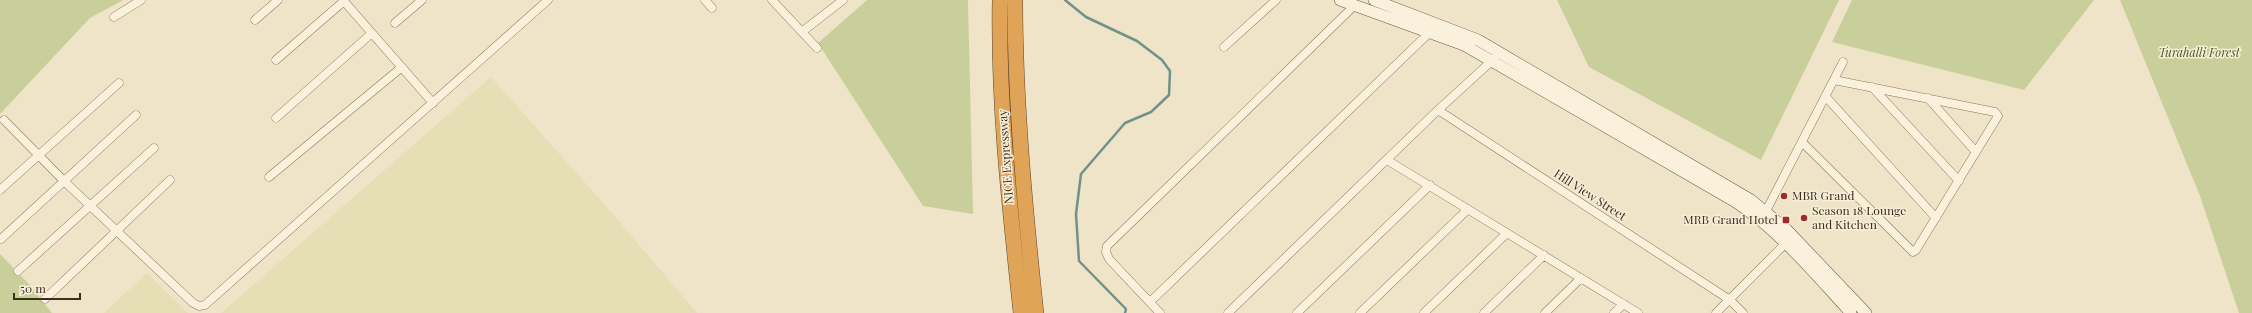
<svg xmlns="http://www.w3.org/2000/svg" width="2252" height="313" font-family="'Playfair Display',serif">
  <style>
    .farmland { fill: #e6deb5 }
    .green { fill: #c9cf9b }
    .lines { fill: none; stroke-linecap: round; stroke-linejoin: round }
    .stream { stroke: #6f938a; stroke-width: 2.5 }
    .street-casing { stroke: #8d765c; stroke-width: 9 }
    .secondary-casing { stroke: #6f573f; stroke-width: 12 }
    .highway-casing { stroke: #5b4430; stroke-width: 16 }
    .street { stroke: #faf1dc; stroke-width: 8 }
    .secondary { stroke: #faf1dc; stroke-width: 11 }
    .highway { stroke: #e0a458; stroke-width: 15 }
    .poi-dot { fill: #9e2a2b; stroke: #f7eed8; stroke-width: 1.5 }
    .labels { text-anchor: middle; stroke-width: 3; stroke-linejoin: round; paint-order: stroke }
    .park-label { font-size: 12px; font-style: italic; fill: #4d5a26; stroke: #f7eed8 }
    .street-label { font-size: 12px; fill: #3d2e20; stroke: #f7eed8 }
    .poi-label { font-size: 12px; fill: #3d2e20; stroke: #f7eed8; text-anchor: start }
  </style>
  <rect width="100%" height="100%" fill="#f0e4c8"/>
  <path class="farmland" d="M491,77l121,136 85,100h-476z
    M147,273l41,40h-84z"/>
  <path class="green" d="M0,0h123l-33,18 -90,96z
    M867,0h101l5,214 -50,-8 -105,-163z
    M1557,0h282l-78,160 -172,-93z
    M1852,0h242l-70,90 -192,-48z
    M2120,0h132v313h-13l-39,-117z
    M0,254l28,29 24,30h-52z"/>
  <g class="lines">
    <path class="stream" d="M1065,0l21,17 51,24 25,19 8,11 -1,24 -18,17 -26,11 -44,51 -5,40 3,47 47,48 -1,4"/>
    <g class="street-casing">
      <path id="street" d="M343,0l90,103
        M705,0l7,8
        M772,0l45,48
        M114,17l27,-17
        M255,20l23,-20
        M395,23l27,-23
        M803,31l40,-31
        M1224,47l52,-47
        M276,60l68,-59
        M1872,87l87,94
        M1826,97l110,121
        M1928,98l48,54
        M1438,110l292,190 13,13
        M276,118l96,-85
        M4,120l60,61 129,122 6,3 6,-1 343,-305
        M1802,142l111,110 3,-2 82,-134 -3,-4 -161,-32
        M1387,160l251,153
        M269,177l133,-110
        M0,190l119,-107
        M1766,211l77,-149
        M1,239l135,-124
        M18,271l136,-123
        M45,299l125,-119
        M1150,302l279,-269
        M1160,313l-51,-54 -3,-7 1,-6 248,-241
        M1228,313l210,-203 57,-52
        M1297,313l133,-128
        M1360,313l108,-104
        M1424,313l83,-80
        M1484,313l60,-58
        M1545,313l36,-35
        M1614,313l10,-9
        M1716,313l73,-73"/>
    </g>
    <g class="secondary-casing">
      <path id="secondary" d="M1340,0l124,45 270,156c45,29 81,73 117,112
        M1374,0l104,40 273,160 36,30 79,83"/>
    </g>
    <g class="highway-casing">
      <path id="highway" d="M1000,0c-2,105 10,209 21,313
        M1015,0c0,105 10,209 21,313"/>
    </g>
    <use href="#street" class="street"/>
    <use href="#secondary" class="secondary"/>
    <use href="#highway" class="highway"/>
  </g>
  <g class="poi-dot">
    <circle cx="1784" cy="196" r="4"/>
    <circle cx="1804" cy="218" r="4"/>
    <rect x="1782" y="216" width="8" height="8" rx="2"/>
  </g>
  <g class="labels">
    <g class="park-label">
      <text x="2199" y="57">Turahalli Forest</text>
    </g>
    <g class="street-label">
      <text transform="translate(1006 157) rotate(-94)" y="4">NICE Expressway</text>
      <text transform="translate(1590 195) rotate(33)" y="4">Hill View Street</text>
    </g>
    <g class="poi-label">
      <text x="1792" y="200">MBR Grand</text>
      <text x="1812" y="215">Season 18 Lounge<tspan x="1812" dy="14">and Kitchen</tspan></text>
      <text x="1778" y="224" text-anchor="end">MRB Grand Hotel</text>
    </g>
  </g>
  <path d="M14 293v6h66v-6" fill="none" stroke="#3d2e20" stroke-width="2"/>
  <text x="20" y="293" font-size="12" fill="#3d2e20" stroke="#f7eed8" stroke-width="3" paint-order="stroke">50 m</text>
</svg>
